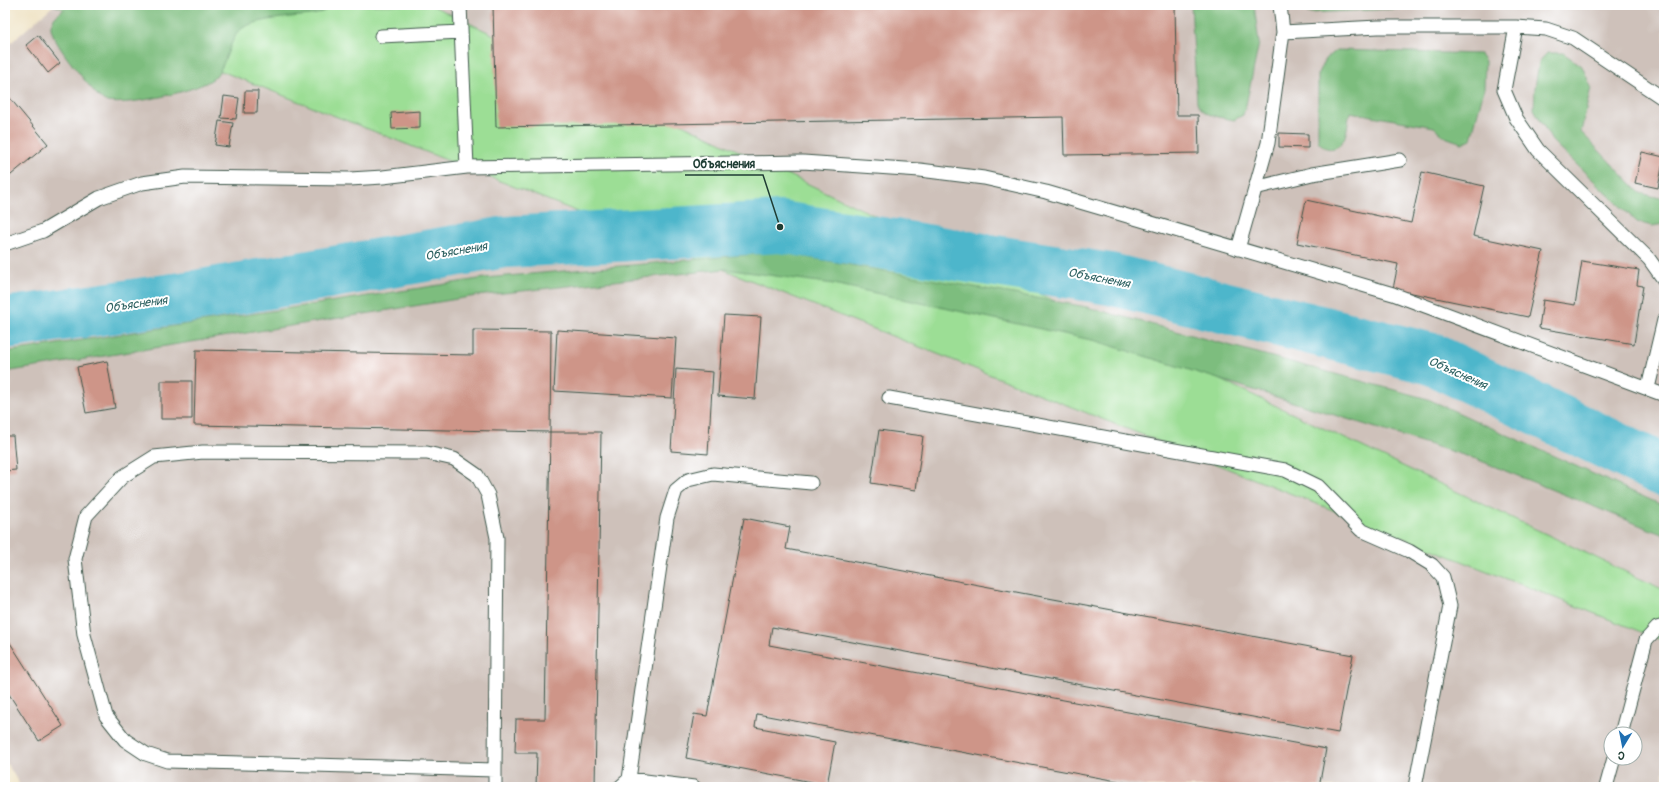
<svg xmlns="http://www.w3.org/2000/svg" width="1669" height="792" font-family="Pangolin,sans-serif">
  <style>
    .industrial { fill: #cec1ba; fill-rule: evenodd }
    .green { fill: #9cde95; stroke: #5e8e64 }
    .forest { fill: #7dbd7e; stroke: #4e7d59 }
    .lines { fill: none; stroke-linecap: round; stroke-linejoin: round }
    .river { stroke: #4db6cb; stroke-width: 52 }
    .building { fill: #ce9588 }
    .service-casing { stroke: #3e564a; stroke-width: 15 }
    .path { stroke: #3e564a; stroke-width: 2.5; stroke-dasharray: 1 3; stroke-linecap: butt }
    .service { stroke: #fff; stroke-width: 13 }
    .labels { text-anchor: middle; stroke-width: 4; stroke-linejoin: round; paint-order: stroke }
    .water-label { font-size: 12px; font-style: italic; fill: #2d6161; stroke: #fff }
    .leader { fill: none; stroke: #1f3d34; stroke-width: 1.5 }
    .callout-dot { fill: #1f3d34; stroke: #fff; stroke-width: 1.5 }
    .callout-label { font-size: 12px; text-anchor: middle; font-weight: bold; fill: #1f3d34; stroke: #fff; stroke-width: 4; stroke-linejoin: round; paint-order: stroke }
  </style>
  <rect width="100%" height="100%" fill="#fff"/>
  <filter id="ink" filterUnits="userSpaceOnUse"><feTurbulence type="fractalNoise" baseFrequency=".025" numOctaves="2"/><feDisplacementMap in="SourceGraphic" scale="8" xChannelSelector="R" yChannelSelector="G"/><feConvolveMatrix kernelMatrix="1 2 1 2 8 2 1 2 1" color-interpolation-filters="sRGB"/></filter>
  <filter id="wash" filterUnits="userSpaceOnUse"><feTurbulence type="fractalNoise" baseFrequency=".012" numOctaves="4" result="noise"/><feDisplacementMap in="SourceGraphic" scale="16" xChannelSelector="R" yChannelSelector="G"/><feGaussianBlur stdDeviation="0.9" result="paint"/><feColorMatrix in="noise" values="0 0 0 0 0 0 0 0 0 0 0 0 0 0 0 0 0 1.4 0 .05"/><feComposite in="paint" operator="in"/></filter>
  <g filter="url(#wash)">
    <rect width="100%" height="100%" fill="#efe3c5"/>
    <path class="industrial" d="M54,5h1610v782h-1643l-16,-27v-712zM1611,734h24v24h-24z"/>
    <path class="green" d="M54,5h377l1233,585v51z"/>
    <path class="forest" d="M70,5h259l-3,5 -9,4c-17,3 -64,4 -77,16 -11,10 -14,37 -26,48 -15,13 -86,28 -106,24 -3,0 -7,-4 -10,-6 -11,-13 -49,-56 -47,-71 2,-9 12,-15 19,-20z
      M1191,5h63l5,38 -13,62 -3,10 -9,5c-14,-3 -31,-3 -37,-18z
      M1297,5h178l-167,8z
      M1337,50l143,4 5,7 -1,28 -13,50 -9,4 -17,-6 -11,-10 -84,-15c-3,11 -2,32 -16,36 -7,2 -11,-1 -16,-7v-66l8,-16z
      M1547,53h16l19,13 9,21 -10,45 59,61 24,6v25l-12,2 -15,-4 -85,-81 -18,-32 1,-21 4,-26z
      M778,252l309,55 341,92 236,107v29l-188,-76 -380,-118 -262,-57 -109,-15 -249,27 -471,76v-20l480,-74z"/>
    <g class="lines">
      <path class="river" d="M5,323l190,-27 311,-54 274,-15 330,52 322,80 232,112"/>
    </g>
    <g id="blocks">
      <path class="building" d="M493,5h682l2,110h21l1,38 -135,2 -1,-38 -567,10z
        M38,35l22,28 -12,10 -22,-28z
        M245,91h13l-1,22h-13z
        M224,96l15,2 -3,21 -15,-1z
        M9,97l39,47 -43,36v-79z
        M420,111v17l-28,1 -1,-16z
        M219,121l14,2 -4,24 -14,-2z
        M1279,133l29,1v14l-29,-1z
        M1642,152l22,5 -6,31 -23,-5z
        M1422,172l62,14 -11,50 70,15 -15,66 -135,-28 5,-25 -101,-21 9,-43 105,23z
        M1582,261l57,9 -2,15 6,1 -9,58 -95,-16 4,-28 32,5z
        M724,315l37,2 -6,82 -37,-3z
        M473,330l78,1 -1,101 -356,-7 2,-75 277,5z
        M557,330l119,8 -4,60 -118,-7z
        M107,361l8,47 -29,5 -9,-46z
        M676,369l37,3 -5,82 -37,-3z
        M161,381h31v38h-31z
        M879,430l44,6 -7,54 -45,-7z
        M550,432h51l-6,355h-59l1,-34h-22l1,-34h29z
        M5,436h8l3,34 -11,1z
        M744,518l46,9 -4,22 567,106 -15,78 -566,-106 -3,18 557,104 -7,38h-170l-392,-73 -2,13 80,15 -8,43 -141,-27 8,-44 13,2z
        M5,635l58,91 -24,15 -34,-53z"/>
    </g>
  </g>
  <g filter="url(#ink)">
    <use href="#blocks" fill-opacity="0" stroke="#3e564a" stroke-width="1"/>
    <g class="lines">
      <g class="service-casing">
        <path id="service" d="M460,5l7,162
          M1516,27l-12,63 12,28 22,32 111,109 15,21
          M1283,32l95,-5h138l30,2 27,9 91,61
          M381,36l80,-4
          M1255,188l57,-14 88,-14
          M5,244l38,-13 56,-33 43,-15 43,-6 165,2 33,-2 84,-10 336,-5 117,8 64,8 62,14 347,102 271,101
          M1238,249l30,-106 15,-111 -3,-27
          M1648,388l16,-68
          M889,398l396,72 33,16 43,44 48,21 23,14 11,12 7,29 -35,181
          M1621,734l25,-94 11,-12 7,-2
          M629,779l38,-261 9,-28 12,-10 25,-6 98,9
          M495,787v-17l2,-232 -9,-43 -11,-20 -23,-16 -27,-6 -224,-1 -49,5 -32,20 -36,39 -11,43 9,76 22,81 19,24 21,14 21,7 328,9
          M620,787l9,-8 65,8
          M1606,787l8,-29"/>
      </g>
      <path class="path" d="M5,780l4,7"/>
      <use href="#service" class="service"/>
    </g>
  </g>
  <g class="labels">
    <g class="water-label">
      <text transform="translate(456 251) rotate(-10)" y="4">Объяснения</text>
      <text transform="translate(1099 278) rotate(11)" y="4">Объяснения</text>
      <text transform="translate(136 304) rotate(-8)" y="4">Объяснения</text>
      <text transform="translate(1458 373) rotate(24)" y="4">Объяснения</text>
    </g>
  </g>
  <path class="leader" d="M780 227L763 175H685"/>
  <circle class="callout-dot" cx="780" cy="227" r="4"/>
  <g class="callout-label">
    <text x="724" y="168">Объяснения</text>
  </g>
  <rect width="1669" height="792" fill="none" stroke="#fff" stroke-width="20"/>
  <g transform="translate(1623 746) rotate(190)"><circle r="19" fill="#ffffff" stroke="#a5b1ae"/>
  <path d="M0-3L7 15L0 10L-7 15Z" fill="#1f6fb2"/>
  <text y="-6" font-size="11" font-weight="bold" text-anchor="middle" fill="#1f3d34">С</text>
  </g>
</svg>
